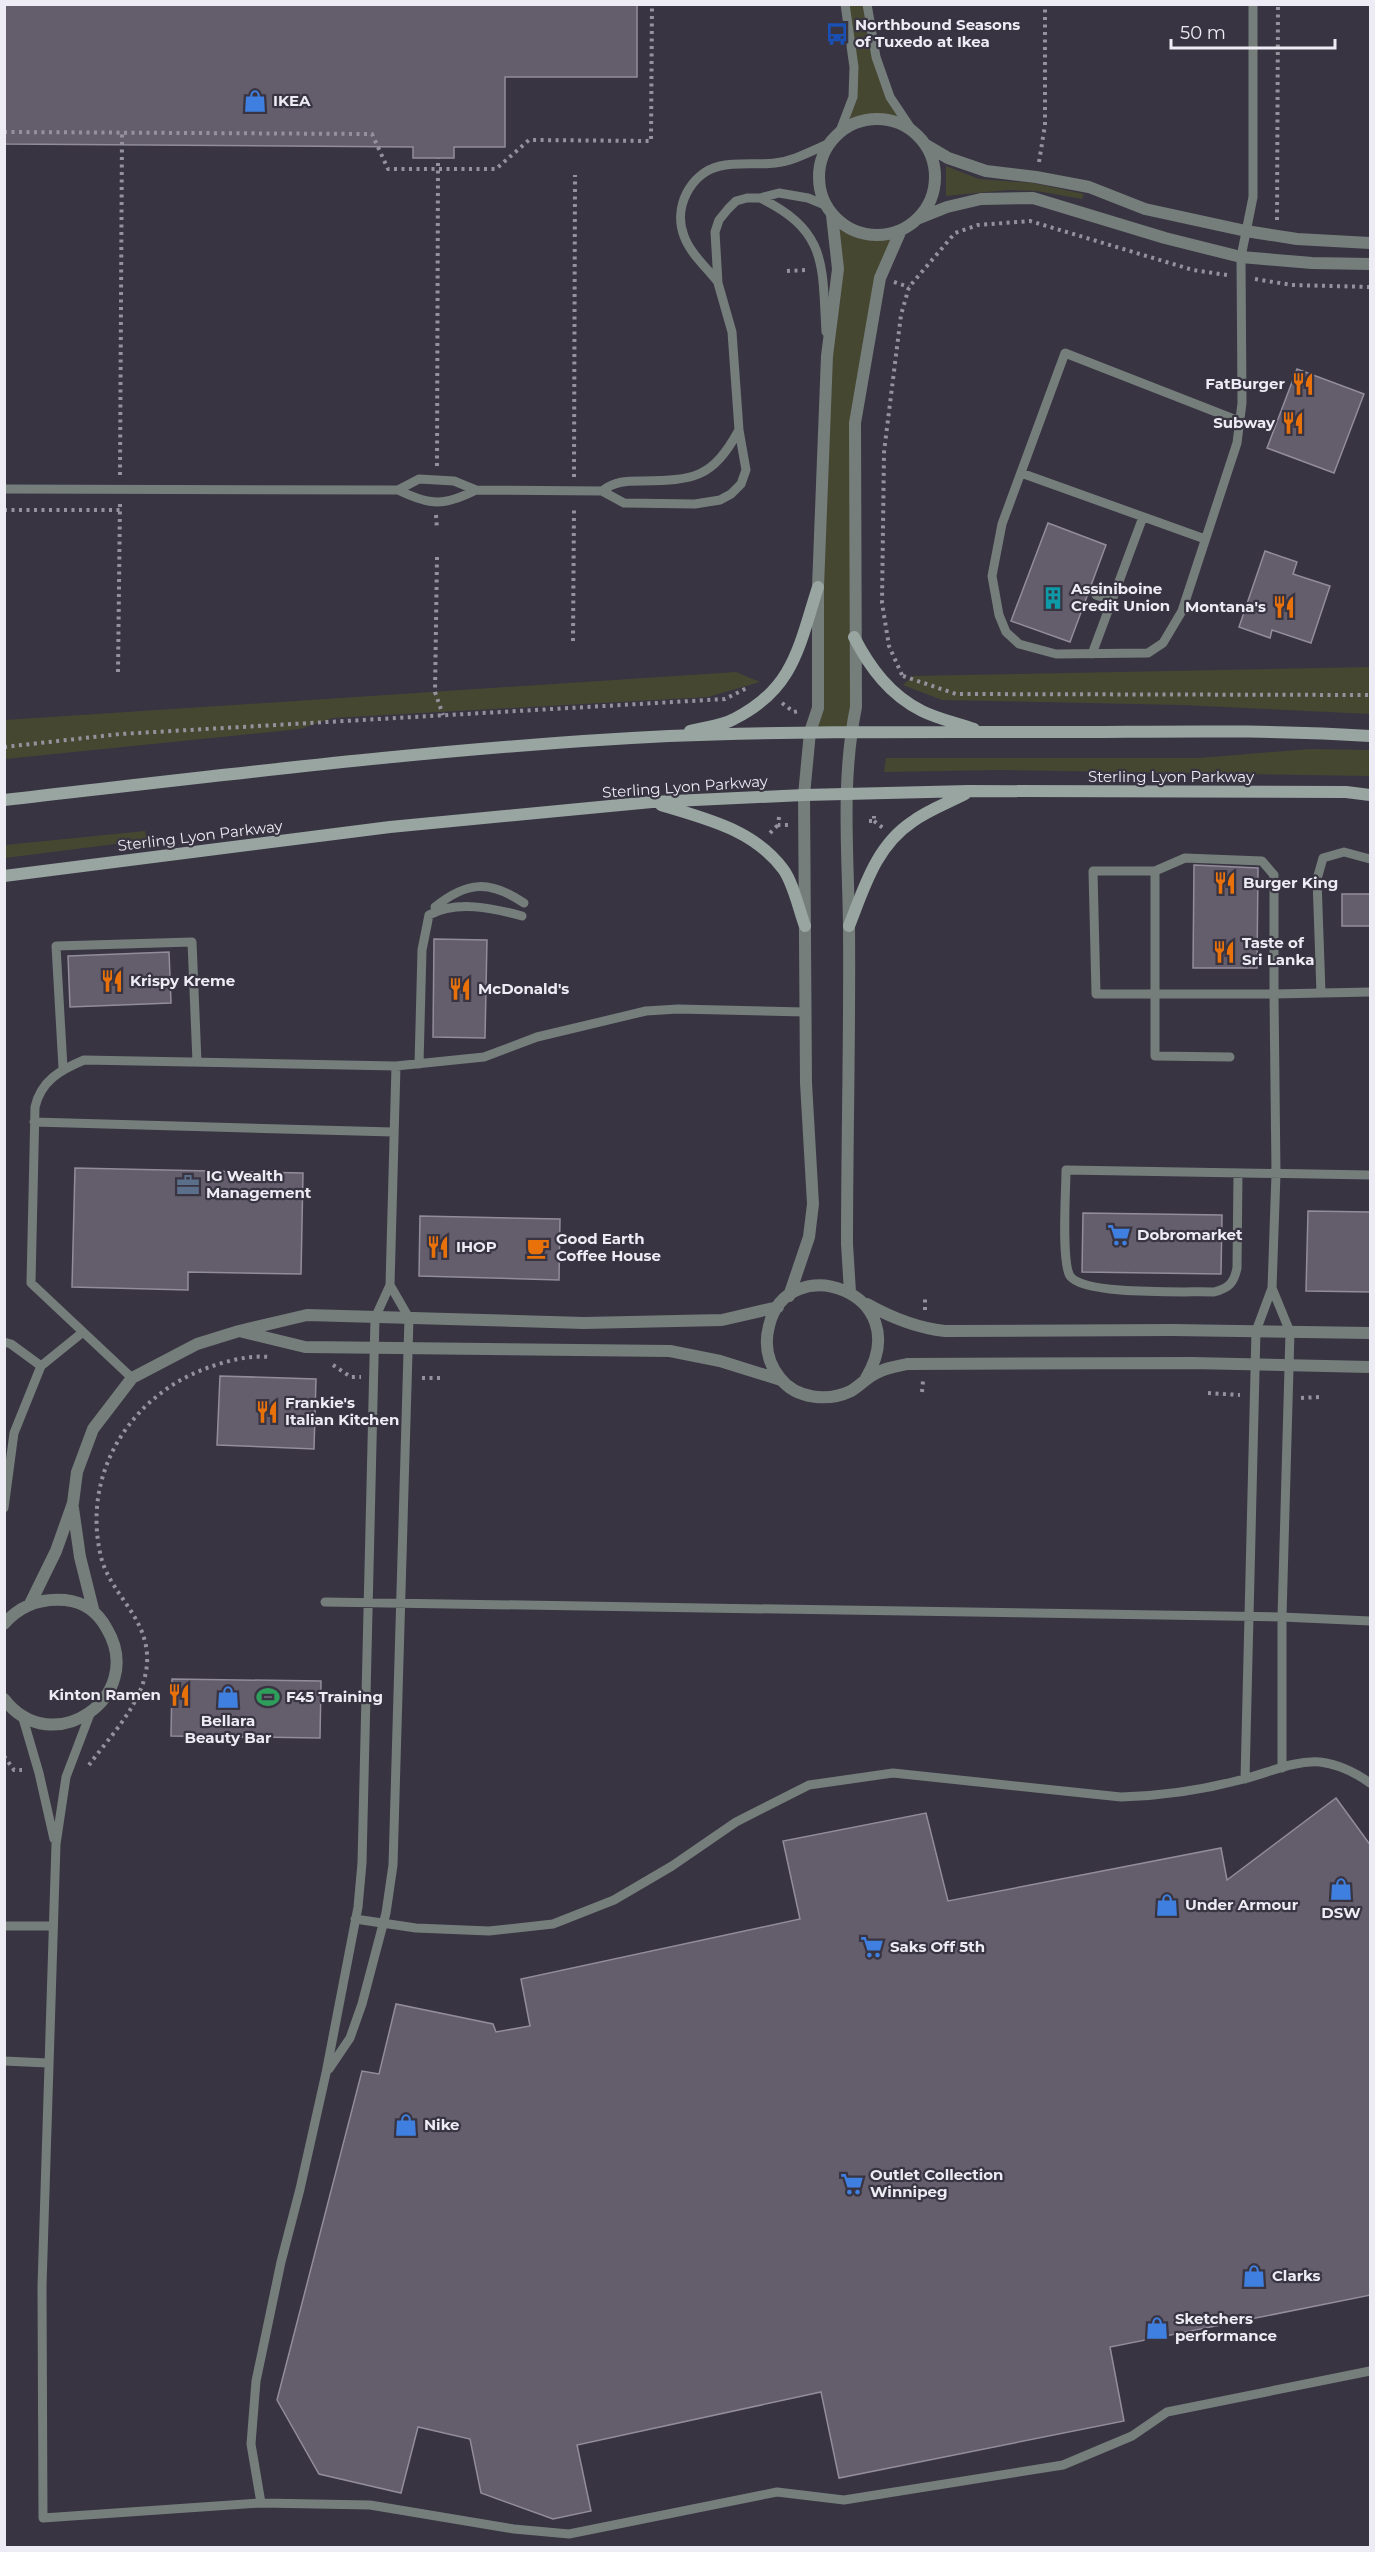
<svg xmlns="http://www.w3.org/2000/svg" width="1375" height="2552" font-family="Montserrat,sans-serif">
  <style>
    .green { fill: #464731 }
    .building { fill: #645d6c; stroke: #928c9c; stroke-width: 1.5 }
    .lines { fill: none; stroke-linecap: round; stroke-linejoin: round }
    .path { stroke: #95929d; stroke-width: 4; stroke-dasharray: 3 4.5; stroke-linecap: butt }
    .service { stroke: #757e7b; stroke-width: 9 }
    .minor { stroke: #757e7b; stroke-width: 12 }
    .secondary { stroke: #98a5a1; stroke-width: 12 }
    .labels { text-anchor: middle; stroke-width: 4.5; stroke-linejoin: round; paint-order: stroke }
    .poi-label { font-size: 15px; font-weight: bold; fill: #edebf4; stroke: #383442; text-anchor: start }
    .street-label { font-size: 15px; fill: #edebf4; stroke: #383442 }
  </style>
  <rect width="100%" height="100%" fill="#383442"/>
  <path class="green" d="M845,5h22l23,92 22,33c-28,-14 -44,-14 -72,1l13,-35z
    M946,166l33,13 54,4 51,11 -2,5 -45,-8 -29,-1 -62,6z
    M832,215c21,18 42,25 69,15l-21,48 -25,145 -4,309h-41l8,-24v-121l20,-318z
    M1370,667v47l-187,-9 -241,-5 -39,-15 10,-9z
    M736,672l24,10 -52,15 -375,21 -33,11 -295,30v-39z
    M1310,749l60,1v26l-370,-6 -116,2 2,-14h314z
    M145,831l2,9 -142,18v-13z"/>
  <path class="building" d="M4,4h633v73h-132v70h-51v11h-41v-11l-409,-3z
    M1297,369l67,25 -30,79 -67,-25z
    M1048,523l58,22 -36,97 -59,-21z
    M1265,551l32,11 -4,12 37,12 -19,57 -39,-13 -2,8 -31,-11z
    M1194,865l64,3 -1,100h-64z
    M1342,894h29v32h-29z
    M434,939l53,1 -2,98 -52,-1z
    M169,952l2,51 -101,4 -2,-51z
    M75,1168l228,5 -2,101 -113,-2v18l-116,-3z
    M1308,1211l63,1v80l-65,-1z
    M1083,1213l139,2 -1,59 -139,-2z
    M420,1216l140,3 -1,61 -140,-4z
    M220,1376l96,3 -2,70 -97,-4z
    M172,1679l149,2 -1,57 -149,-2z
    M1336,1798l35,48v449l-261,52 14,74 -285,57 -18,-86 -244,53 14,66 -38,8 -72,-26 -11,-54 -52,-12 -17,66 -82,-19 -42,-74 85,-329 17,3 17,-70 97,20 3,8 34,-6 -9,-47 279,-60 -17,-78 143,-28 22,88 273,-53 6,32z"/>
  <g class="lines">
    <path class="path" d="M4,132l368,2 16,35h108l33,-29 122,1 1,-137
      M1039,162l6,-37v-121
      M1277,220l1,-216
      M787,271l20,-1
      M1255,279l37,6 78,2
      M894,282l15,5
      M437,466l1,-308
      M120,475l2,-342
      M574,477l1,-302
      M4,510h116
      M436,515l1,14
      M437,557l-2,135 8,23
      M573,641l1,-135
      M118,672l2,-169
      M902,675l-13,-29 -7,-43 2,-151 17,-137 8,-28 46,-54 23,-8 52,-4 163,49 34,5
      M903,676l53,18 414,1
      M782,703l12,9 5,-1
      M4,747l116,-13 605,-35 24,-12
      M779,817l-1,8h10
      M869,821h5v-5
      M874,821l9,7
      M770,833l8,-8
      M925,1310v-12
      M333,1365l18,12h10
      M422,1378h18
      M922,1392l1,-11
      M1208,1393l32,2
      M1301,1398l18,-1
      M4,1756l10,14h8
      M89,1765c22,-30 55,-63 58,-101 3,-46 -36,-68 -46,-107 -20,-83 29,-161 106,-189 19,-7 42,-13 62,-11"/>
    <path class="service" d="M867,4l9,53 14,40 22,33
      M840,131l13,-34 1,-30 -9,-63
      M760,198c68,33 62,67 66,134
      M717,281c-11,-14 -27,-28 -33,-45 -11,-28 6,-63 36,-70 17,-4 38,-1 55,-3 19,-2 36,-12 53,-19
      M1239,421l-174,-68 -63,171 -10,52 7,39 7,17 13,12 37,10 92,-1 15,-10 19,-32 55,-168 5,-40 -1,-146 12,-60v-193
      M1021,473l184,66
      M4,489l394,1c33,16 46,16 78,0
      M398,490l21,-11 35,2 22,9 126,1 22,12 71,1 25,-4 11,-6 10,-10 5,-14 -7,-40 -7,-98 -14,-49 -3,-51 4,-12 9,-11 8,-8 11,-3h13l19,-5 29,5 17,7
      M602,491c13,-10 24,-10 40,-10 52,-1 70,-2 97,-51
      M1096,595l16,6
      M1092,654l51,-137
      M1155,871l30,-13 77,3 12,14v119h-178l-3,-123h62v185l75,1
      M435,907c32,-26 55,-27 89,-4
      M1321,993l-4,-114 6,-21 21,-6 26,7
      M419,1064l3,-114 7,-35c28,-15 63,-7 93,1
      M396,1066l-6,219 -15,33 -13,545 -4,44 -32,166 -26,116 -19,73 -25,119 -5,63 10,59 109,2 144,24 55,5 208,-42 67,8 219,-35 69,-29 35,-24 203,-41
      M63,1068l-7,-122 136,-4 5,120
      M34,1122l359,10
      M1238,1173l-1,95c-3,15 -8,20 -23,24 -26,-1 -130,4 -144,-16 -9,-15 -4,-86 -4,-106 102,2 203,4 304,5
      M1272,1288l18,44 -8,285v151
      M4,1342l7,2 30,22
      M132,1378l-101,-95 4,-176c6,-26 25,-37 49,-47l312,6 88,-9 53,-20 109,-26 32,-2 127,3
      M4,1508l10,-75 27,-67 42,-34
      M325,1602l957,15 88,4
      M90,1714l-24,63 -10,67 -14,442 1,232 218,-15
      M22,1715l17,58 15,66
      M1245,1779l11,-448 16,-43 4,-114 -2,-180 96,-2
      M355,1919l61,9 73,3 64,-7 61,-24 58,-34 64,-44 73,-37 84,-12 228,24c42,-1 82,-7 123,-18 24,-6 50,-19 76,-17 17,2 36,11 50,21
      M4,1926h48
      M4,2061l43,2
      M329,2069l21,-31 12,-34 24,-91 7,-48 16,-547 -19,-33"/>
    <path class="minor" d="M819 177a58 58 0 1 1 116 0a58 58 0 1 1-116 0Z
      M926,145l22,13 38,13 50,6 53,10 56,22 101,22 51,8 73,4
      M917,219l30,-12 34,-8 52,-1 132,40 76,19 71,6 58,1
      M850,1292l-3,-48c0,-106 3,-213 2,-319 -1,-73 -8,-145 7,-218l-1,-284 25,-145 21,-48
      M789,1296l20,-59 4,-33 -7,-121 -2,-288 6,-63 8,-24v-121l9,-231 11,-87 -6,-54
      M867,1304c25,14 50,24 78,27l227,-1 198,3
      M243,1332l62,15 365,4 50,10 61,19
      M866,1378c52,-86 -79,-130 -97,-52 -5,19 -1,37 11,52 16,21 48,24 71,13 10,-6 18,-16 30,-20 8,-4 18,-5 26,-7l285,-1 178,4
      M73,1508l7,49 13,52
      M30,1604l26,-53 17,-48 4,-31 16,-43 39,-51 65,-34 42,-13 68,-16 277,8 138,-3 56,-13
      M4,1624c16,-19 36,-26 61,-24 20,2 33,12 42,29 40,68 -55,133 -103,70"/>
    <path class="secondary" d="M854,637c16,31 36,58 68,74 16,8 35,12 52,18
      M690,731c14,-4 32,-5 44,-12 60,-30 65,-73 84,-132
      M4,800c221,-25 442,-53 665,-64 128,-5 257,-4 385,-4 105,0 211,-3 316,4
      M661,805c45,14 92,24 122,64 10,13 16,41 22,57
      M4,876l386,-49 262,-25 152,-7 165,-4 377,1 24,3
      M849,926c15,-38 27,-80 63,-104 16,-12 36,-19 53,-28"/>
  </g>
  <defs>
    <g id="bus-bare" transform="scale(1.8)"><path d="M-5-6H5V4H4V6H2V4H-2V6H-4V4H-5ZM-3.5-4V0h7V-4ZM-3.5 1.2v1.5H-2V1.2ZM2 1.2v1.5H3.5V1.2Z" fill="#1a4fb4" stroke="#383442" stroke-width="2.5" paint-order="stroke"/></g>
    <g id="shop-bare" transform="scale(1.8)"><path d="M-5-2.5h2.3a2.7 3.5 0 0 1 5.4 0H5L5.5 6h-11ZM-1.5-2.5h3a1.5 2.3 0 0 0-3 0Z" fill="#3f7fe0" stroke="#383442" stroke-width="2.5" paint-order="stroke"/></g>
    <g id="restaurant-bare" transform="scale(1.8)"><path d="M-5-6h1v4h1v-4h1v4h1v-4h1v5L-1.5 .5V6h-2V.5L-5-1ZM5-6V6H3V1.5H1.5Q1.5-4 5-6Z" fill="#e8710a" stroke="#383442" stroke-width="2.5" paint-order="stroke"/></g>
    <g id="building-bare" transform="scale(1.8)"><path d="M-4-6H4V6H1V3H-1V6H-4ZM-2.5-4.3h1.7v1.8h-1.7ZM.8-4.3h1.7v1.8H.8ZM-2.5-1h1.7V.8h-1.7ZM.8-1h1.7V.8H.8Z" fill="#0f9aa8" stroke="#383442" stroke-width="2.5" paint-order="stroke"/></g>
    <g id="office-bare" transform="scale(1.8)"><path d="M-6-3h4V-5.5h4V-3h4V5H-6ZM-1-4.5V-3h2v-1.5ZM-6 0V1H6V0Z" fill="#5c6f8a" stroke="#383442" stroke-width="2.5" paint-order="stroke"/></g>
    <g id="supermarket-bare" transform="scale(1.8)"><path d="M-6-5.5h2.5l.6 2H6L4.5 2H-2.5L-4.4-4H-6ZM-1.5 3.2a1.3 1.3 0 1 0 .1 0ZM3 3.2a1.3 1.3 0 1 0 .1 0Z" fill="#3f7fe0" stroke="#383442" stroke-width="2.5" paint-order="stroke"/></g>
    <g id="cafe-bare" transform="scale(1.8)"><path d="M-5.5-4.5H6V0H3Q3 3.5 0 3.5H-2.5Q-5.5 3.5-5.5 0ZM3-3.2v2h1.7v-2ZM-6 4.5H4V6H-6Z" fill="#e8710a" stroke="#383442" stroke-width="2.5" paint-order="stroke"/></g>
    <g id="stadium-bare" transform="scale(1.8)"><path d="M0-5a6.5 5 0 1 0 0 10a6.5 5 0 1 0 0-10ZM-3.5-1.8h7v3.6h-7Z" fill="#2e9e5b" stroke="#383442" stroke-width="2.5" paint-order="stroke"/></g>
  </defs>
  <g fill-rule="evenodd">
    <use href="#bus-bare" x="837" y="34"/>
    <use href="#shop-bare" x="255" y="101"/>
    <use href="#restaurant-bare" x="1303" y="384"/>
    <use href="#restaurant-bare" x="1293" y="423"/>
    <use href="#building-bare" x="1053" y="598"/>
    <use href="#restaurant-bare" x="1284" y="607"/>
    <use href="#restaurant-bare" x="1225" y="883"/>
    <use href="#restaurant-bare" x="1224" y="952"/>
    <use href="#restaurant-bare" x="112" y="981"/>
    <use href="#restaurant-bare" x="460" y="989"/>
    <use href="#office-bare" x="188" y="1185"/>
    <use href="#supermarket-bare" x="1119" y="1235"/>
    <use href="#restaurant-bare" x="438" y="1247"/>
    <use href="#cafe-bare" x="538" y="1248"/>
    <use href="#restaurant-bare" x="267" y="1412"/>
    <use href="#restaurant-bare" x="179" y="1695"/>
    <use href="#shop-bare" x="228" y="1697"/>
    <use href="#stadium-bare" x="268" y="1697"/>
    <use href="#shop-bare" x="1341" y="1889"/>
    <use href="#shop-bare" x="1167" y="1905"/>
    <use href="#supermarket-bare" x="872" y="1947"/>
    <use href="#shop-bare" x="406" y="2125"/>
    <use href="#supermarket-bare" x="852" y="2184"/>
    <use href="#shop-bare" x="1254" y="2276"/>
    <use href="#shop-bare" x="1157" y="2328"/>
  </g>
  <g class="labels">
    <g class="poi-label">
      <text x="855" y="30">Northbound Seasons<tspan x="855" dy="17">of Tuxedo at Ikea</tspan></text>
      <text x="273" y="106">IKEA</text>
      <text x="1285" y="389" text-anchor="end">FatBurger</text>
      <text x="1275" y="428" text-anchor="end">Subway</text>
      <text x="1071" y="594">Assiniboine<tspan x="1071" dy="17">Credit Union</tspan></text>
      <text x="1266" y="612" text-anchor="end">Montana's</text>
      <text x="1243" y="888">Burger King</text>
      <text x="1242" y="948">Taste of<tspan x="1242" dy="17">Sri Lanka</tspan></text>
      <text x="130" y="986">Krispy Kreme</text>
      <text x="478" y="994">McDonald's</text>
      <text x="206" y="1181">IG Wealth<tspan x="206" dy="17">Management</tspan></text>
      <text x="1137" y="1240">Dobromarket</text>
      <text x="556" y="1244">Good Earth<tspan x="556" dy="17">Coffee House</tspan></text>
      <text x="456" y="1252">IHOP</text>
      <text x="285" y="1408">Frankie's<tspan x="285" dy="17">Italian Kitchen</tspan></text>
      <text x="161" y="1700" text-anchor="end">Kinton Ramen</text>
      <text x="286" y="1702">F45 Training</text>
      <text x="228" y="1726" text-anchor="middle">Bellara<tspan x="228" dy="17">Beauty Bar</tspan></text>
      <text x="1185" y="1910">Under Armour</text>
      <text x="1341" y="1918" text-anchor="middle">DSW</text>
      <text x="890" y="1952">Saks Off 5th</text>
      <text x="424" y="2130">Nike</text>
      <text x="870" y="2180">Outlet Collection<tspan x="870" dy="17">Winnipeg</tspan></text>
      <text x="1272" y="2281">Clarks</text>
      <text x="1175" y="2324">Sketchers<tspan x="1175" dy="17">performance</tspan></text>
    </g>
    <g class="street-label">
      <text x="1171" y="782">Sterling Lyon Parkway</text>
      <text transform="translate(685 787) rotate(-4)" y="5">Sterling Lyon Parkway</text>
      <text transform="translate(200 836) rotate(-7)" y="5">Sterling Lyon Parkway</text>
    </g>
  </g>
  <rect width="1375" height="2552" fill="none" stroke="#edebf4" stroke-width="12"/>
  <path d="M1171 39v9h164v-9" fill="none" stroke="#edebf4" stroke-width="3"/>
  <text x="1180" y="39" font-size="18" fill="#edebf4" stroke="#383442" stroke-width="4.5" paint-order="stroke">50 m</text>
</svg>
